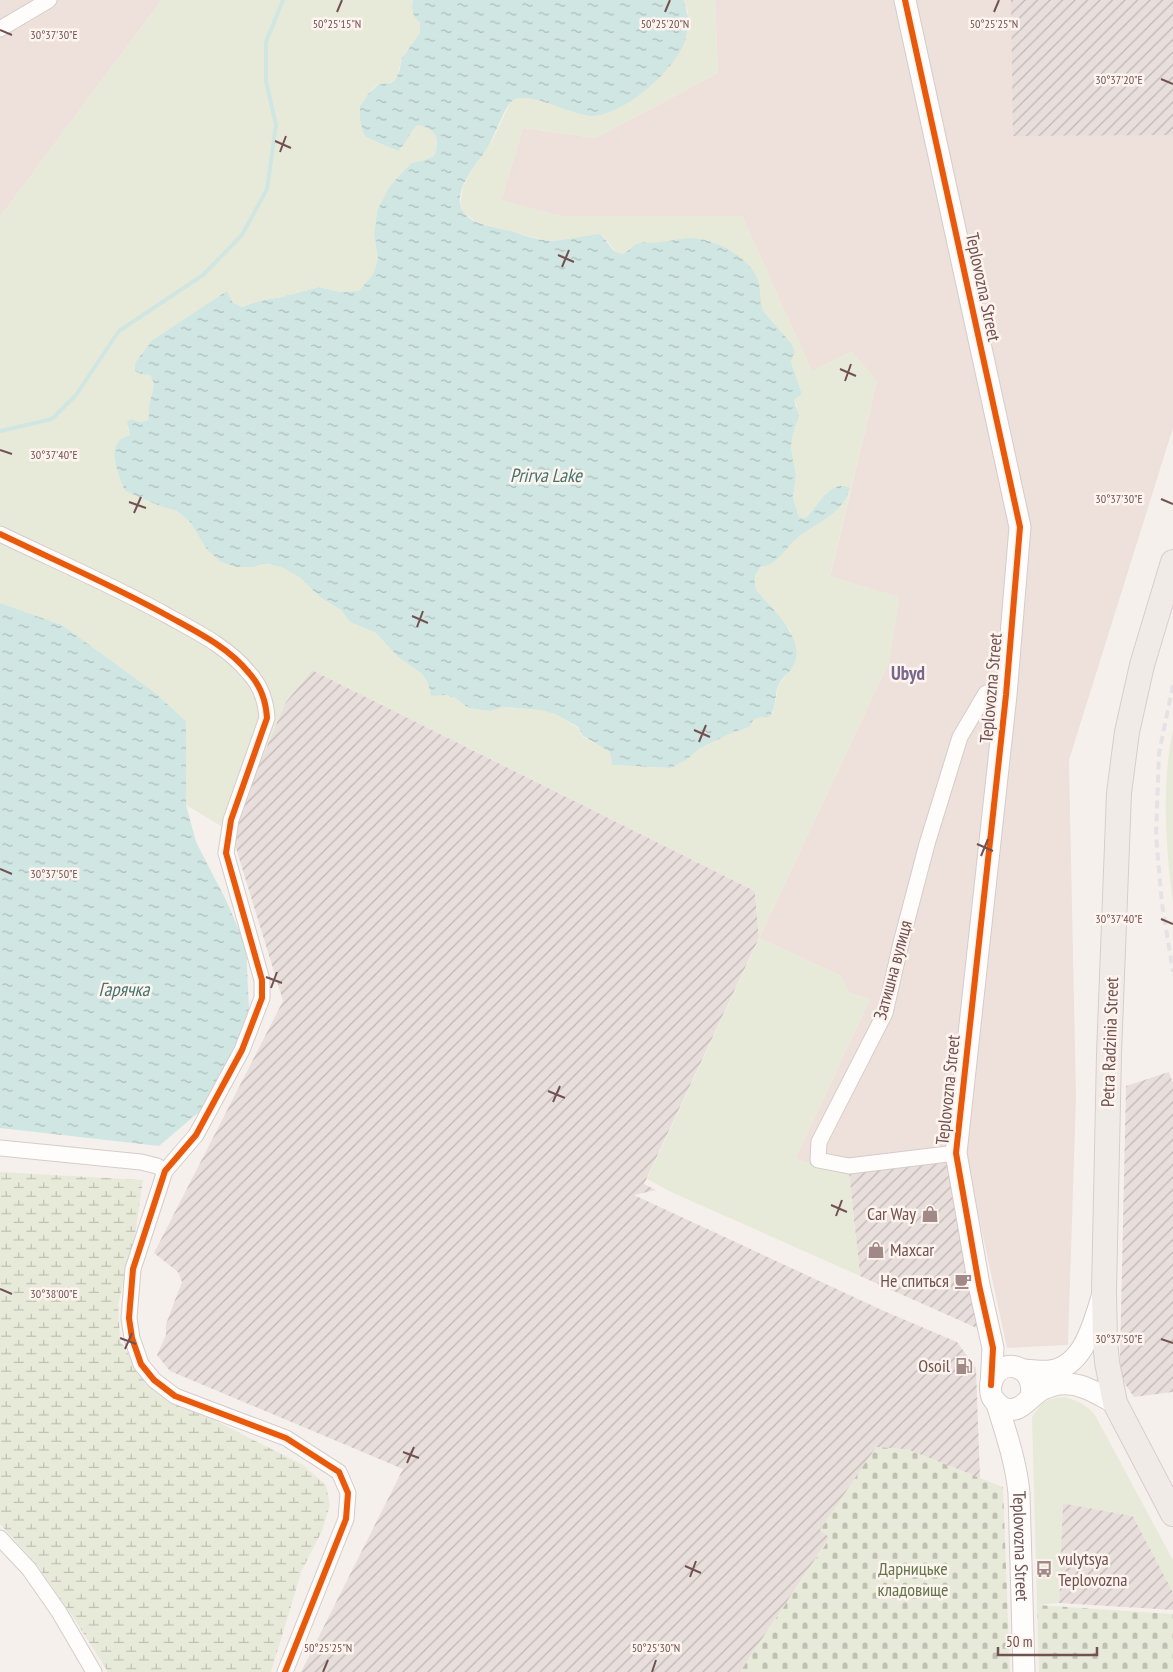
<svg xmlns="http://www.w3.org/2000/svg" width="1173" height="1672" font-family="'PT Sans Narrow',sans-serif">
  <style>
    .residential { fill: #eee1db }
    .industrial { fill: url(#industrial-furrows) }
    .grass { fill: #e8ead9 }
    .wetland { fill: url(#wetland-marsh) }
    .cemetery { fill: url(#cemetery-stones) }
    .water { fill: url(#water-ripples) }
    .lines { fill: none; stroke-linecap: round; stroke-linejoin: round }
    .stream { stroke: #d0e6e2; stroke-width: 4 }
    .street-casing { stroke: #d5ccca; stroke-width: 17 }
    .secondary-casing { stroke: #d5cbca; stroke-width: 23 }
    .primary-casing { stroke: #d7cdcc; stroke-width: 26 }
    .street { stroke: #fefdfc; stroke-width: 15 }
    .secondary { stroke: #fefdfc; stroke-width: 21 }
    .primary { stroke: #f1ebe7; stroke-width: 24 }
    .rail { stroke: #e4e2e4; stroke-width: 4; stroke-dasharray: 8 5; stroke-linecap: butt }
    .cycleway-casing { stroke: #fdf4ef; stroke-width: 9 }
    .cycleway { stroke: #e8590c; stroke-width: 6 }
    .ticks { fill: none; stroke: #725250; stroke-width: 2 }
    .labels { text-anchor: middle; stroke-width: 5; stroke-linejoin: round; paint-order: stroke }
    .street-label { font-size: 18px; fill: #725250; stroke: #fdf4ef }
    .poi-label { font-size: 18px; fill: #725250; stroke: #fdf4ef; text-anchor: end }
    .park-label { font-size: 18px; fill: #637649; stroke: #fdf4ef }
    .water-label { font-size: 19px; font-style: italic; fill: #457570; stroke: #fdf4ef }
    .neighbourhood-label { font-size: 19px; font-weight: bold; fill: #77678d; stroke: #fdf4ef }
    .ticks-label { font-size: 12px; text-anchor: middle; fill: #725250; stroke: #fdf4ef; stroke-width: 5; stroke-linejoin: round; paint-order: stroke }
  </style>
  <defs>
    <pattern id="industrial-furrows" width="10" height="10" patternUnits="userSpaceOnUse" patternTransform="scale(1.25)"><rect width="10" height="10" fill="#e8dfdc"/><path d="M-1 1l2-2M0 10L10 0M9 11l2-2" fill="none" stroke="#c0b7b5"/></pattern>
    <pattern id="wetland-marsh" width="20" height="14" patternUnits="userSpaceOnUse" patternTransform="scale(1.25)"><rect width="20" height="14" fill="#e8ead9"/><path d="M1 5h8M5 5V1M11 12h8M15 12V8" fill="none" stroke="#c0c0b2"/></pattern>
    <pattern id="cemetery-stones" width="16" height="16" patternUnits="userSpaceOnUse" patternTransform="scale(1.25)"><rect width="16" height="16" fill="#e8ead9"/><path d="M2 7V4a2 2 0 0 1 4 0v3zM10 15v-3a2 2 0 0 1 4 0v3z" fill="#c0c0b2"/></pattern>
    <pattern id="water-ripples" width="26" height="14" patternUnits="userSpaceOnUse" patternTransform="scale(1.25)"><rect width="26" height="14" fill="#d0e6e2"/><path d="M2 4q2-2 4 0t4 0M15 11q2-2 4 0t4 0" fill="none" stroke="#adbdba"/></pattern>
  </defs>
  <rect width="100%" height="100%" fill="#f6f0ed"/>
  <path class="residential" d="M0,0h162l-162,217z
    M715,0h458v428l-104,332 7,337 -8,248 -61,3 -41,-191 -117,17 -54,-15 75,-160 -21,-6 -8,-17 -82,-38 130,-276 10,-65 -69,-20 47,-196 -65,-9 -70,-156h-181l-60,-15 22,-73 72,10 123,-65z"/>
  <path class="industrial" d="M1011,0h162v135l-160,1z
    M312,670l443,221 4,47 -115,246 12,6 -22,5 250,116 73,31 19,26 4,110 -74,-29 -86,81 10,7 -90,135h-439l102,-203 -233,-98 -13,-16 9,-20v-11l16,-42 -4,-10 -24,-19 129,-252 -52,-169 54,-129z
    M1169,1072l4,12v308l-39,5 -13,-19 -1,-20 6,-272z
    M949,1159l15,102 15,68 -119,-53 -11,-102z
    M1062,1503l71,13 40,76v18l-114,-7z"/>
  <path class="grass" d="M162,0h251c-2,12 10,21 7,33 -2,8 -14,16 -18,25 -3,7 -2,15 -7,22 -5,5 -12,2 -18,5 -7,5 -12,13 -17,21l6,31 23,9 5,4 7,-1 9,-17 7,-7c19,3 24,14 17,31l-12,5 -11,2 -22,24 -12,24 -3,24 4,24 -5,15 -14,17 -19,1 -21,-5 -37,10 -23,4 -17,6 -9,-4 -6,-11 -76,49 -16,22v8l15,4 3,2 1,11 -5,19 -1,13 -7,2 -5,-2 -9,8 3,4v4l-4,1 -11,24 10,30 35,15 17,5 13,11 17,28 14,12 15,5h18l12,-4 17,5 16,9 21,20 21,13 9,12 26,11 22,24 24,17 6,9 3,13 16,-1 10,4 12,9 21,3 14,-4 36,3 15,4 23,14 5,9 28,15 1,13 59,3 15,-8 14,-12 34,-16 16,-5 1,-5 4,-4h6l12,-5 6,-29 14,-18 -2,-35 -34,-40c-4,-8 -3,-13 2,-21 3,-4 11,-5 16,-9 8,-7 14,-16 21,-23 19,-16 43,-23 54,-47l-24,4 -21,23 -6,-1 -6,-19 3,-22 -5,-29 1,-9 5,-15v-17l-3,-6 8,-6 -11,-32v-19l-27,-31c-5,-10 -2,-25 -8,-37 -5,-9 -14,-16 -22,-21 -31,-21 -38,-16 -72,-12 -8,1 -16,0 -24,1 -8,2 -8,10 -19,11 -8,-5 -11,-15 -19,-20l-27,6h-30l-67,-18 -13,-10 -3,-7 3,-18 5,-11 24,-35 19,-40 8,-4h10l54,18 12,1 11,-2 16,-8 35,-27 31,-67 -4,-12h31l3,73 -123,65 -72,-10 -21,72 59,16h181l70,155 40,-20 25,30 -47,195 69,21 -10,65 -130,276 82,38 9,17 20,6 -75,160 54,15 11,102 -189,-84 -24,-13 112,-240 -4,-48 -443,-221 -27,33 -54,129 -45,-27v-84l-33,-30 -91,-66 -62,-22v-386z
    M1173,730v174c-7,-55 -12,-119 0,-174z
    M1065,1397c13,4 22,8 30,18l78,145v32l-40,-76 -70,-13 -4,100 -22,2 -5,-188c10,-15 14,-19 33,-20z"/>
  <path class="wetland" d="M0,1172l143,8 -7,49 -18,76 2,35 24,40 64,37 95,48 23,20 4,20 -8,26 -20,39 -31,102h-163l-33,-52 -38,-55 -37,-41z"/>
  <path class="cemetery" d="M876,1447l30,2 97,38 7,185h-270l90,-134 -10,-8z
    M1037,1605l136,9v58h-134z"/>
  <path class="water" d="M413,0h271c4,13 5,27 1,41 -10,29 -59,72 -90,75 -24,1 -67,-28 -83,-15 -8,6 -18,38 -26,49 -10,15 -28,34 -26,54 1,7 8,14 14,17 11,5 25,7 37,10 10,3 22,8 33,9 19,2 37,-4 56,-6 7,5 10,16 18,19 10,3 12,-8 20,-10 7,-1 15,0 23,-1 10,-1 20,-4 30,-4 22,0 54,17 65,37 6,11 3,27 8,37l27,31 4,9 -4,10 11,32 -8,6 5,16 -7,22 -1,9 5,29 -3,22 6,19 6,1c12,-10 27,-41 45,-30 -6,26 -35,35 -53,50 -12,10 -19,27 -36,29 -7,8 -8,15 -4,24 15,18 51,49 36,75 -3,7 -11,11 -14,18 -5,10 -2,25 -10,33 -10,1 -16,-1 -19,10l-16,5 -34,16 -14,12 -15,8 -59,-3 -2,-13 -27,-16 -5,-9 -23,-13 -15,-4 -36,-3 -14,4 -22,-3 -11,-9 -10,-4 -16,1 -3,-13 -6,-9 -24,-17 -22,-24 -26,-11 -9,-12 -21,-13 -21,-20 -16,-9 -17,-5 -12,4h-18l-15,-5 -14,-12 -17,-28 -13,-11 -17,-5 -35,-15c-5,-13 -17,-38 -6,-50 2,-3 7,-4 11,-6l-3,-13 4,-3 10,3 7,-2c1,-4 0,-8 1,-12 1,-12 9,-23 1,-33l-9,-1 -6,-3v-8l16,-22 76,-50 6,12 9,4 17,-6 23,-4 37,-10 21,5 19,-1 14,-17 5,-15 -4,-24 3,-24 12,-24 22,-24 11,-2 12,-5c7,-17 2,-28 -17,-31 -8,8 -12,21 -19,26l-32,-14 -3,-5 -3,-13v-13l8,-12 11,-10 12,-1 4,-3 4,-8 3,-14 18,-25v-10l-6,-7 -2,-9z
    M0,603l62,22 91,66 33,30v84l10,37 30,58 20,46 3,63 -20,54 -30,49 -40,34 -159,-18z"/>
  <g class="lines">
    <path class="stream" d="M0,431l52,-12 24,-24 43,-64 84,-56 39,-40 25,-46 9,-64 -10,-44v-39l17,-42"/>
    <g class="street-casing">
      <path id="street" d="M0,29l49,-29
        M0,534c56,27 114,52 168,82 29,16 60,31 81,57 12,13 17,27 18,45l-36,102 -5,33 36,127v18l-20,52 -46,85 -31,36 -32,98 -4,49 3,20 9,26 13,16 21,16 111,42 53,34 9,21 -2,26 -61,153
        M0,1148l141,14 16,4 8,5
        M956,1153l-107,13 -31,-6 1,-18 66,-129 16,-70 26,-99 33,-107 26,-44 21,-7
        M0,1538l29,31 30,43 35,60"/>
    </g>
    <g class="secondary-casing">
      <g id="secondary">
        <path d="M905,0l115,527 -14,168 -50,458 23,132 14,63 -2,37"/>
        <path d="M1022,1370c9,0 19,2 28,1 34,-5 43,-46 52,-74"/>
        <path d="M1031,1397c6,-30 -27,-41 -38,-19 -3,6 -3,13 -1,19 3,5 6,8 11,11 18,7 26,-12 40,-19 5,-2 12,-5 18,-5 20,-2 37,10 54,19"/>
        <path id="s1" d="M997,1404c9,29 19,58 22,89l5,179"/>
      </g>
    </g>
    <g class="primary-casing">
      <path id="primary" d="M1173,562l-31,103 -15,67 -8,61 -10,261 -5,238 1,48 2,22 8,41 58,111"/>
    </g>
    <use href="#street" class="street"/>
    <use href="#secondary" class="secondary"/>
    <use href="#primary" class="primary"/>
    <path class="rail" d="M1173,685l-14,68 -3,83 6,68 11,68"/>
    <g class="cycleway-casing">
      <path id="cycleway" d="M905,0l115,527 -14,168 -50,458 23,132 14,63 -2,37
        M0,534c56,27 114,52 168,82 29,16 60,31 81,57 12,13 17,27 18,45l-36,102 -5,33 36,127v18l-20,52 -46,85 -31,36 -32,98 -4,49 3,20 9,26 13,16 21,16 111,42 53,34 9,21 -2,26 -61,153"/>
    </g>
    <use href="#cycleway" class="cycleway"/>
  </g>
  <path class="ticks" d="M337,12l5,-12M665,12l5,-12M994,12l5,-12M0,30l12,5M1161,79l12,5M275,141l16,7M280,152l6,-16M558,255l16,7M562,267l7,-17M840,369l16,7M845,381l6,-17M0,450l12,4M1161,499l12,5M129,502l17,6M134,513l7,-16M412,616l16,7M417,627l6,-16M694,730l16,7M699,742l7,-17M977,844l16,7M981,856l7,-17M0,869l12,5M1161,919l12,5M266,977l16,6M271,988l6,-16M548,1091l17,7M553,1102l7,-16M831,1205l16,7M836,1216l6,-16M0,1289l12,5M120,1338l16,6M1161,1339l12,4M125,1349l7,-16M403,1452l16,6M407,1463l7,-16M685,1566l16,7M690,1577l6,-16M323,1672l5,-12M652,1672l4,-12"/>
  <defs>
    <g id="shop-bare" transform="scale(1.35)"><path d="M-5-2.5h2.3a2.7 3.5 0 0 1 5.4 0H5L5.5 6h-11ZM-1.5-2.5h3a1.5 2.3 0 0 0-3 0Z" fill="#a08987" stroke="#fdf4ef" stroke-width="2.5" paint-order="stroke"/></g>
    <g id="cafe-bare" transform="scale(1.35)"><path d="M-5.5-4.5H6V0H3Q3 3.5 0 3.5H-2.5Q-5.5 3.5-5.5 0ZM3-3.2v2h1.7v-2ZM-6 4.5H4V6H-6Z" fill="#a08987" stroke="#fdf4ef" stroke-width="2.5" paint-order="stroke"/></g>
    <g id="fuel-bare" transform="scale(1.35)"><path d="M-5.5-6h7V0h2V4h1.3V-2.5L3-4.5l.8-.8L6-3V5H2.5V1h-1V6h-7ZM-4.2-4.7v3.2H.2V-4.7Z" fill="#a08987" stroke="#fdf4ef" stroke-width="2.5" paint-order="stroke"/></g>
    <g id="bus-bare" transform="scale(1.35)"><path d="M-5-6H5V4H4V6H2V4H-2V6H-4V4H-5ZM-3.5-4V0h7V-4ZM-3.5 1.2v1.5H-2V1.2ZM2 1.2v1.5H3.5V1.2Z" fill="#a08987" stroke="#fdf4ef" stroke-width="2.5" paint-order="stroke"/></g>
  </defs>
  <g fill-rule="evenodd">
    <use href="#shop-bare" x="930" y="1214"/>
    <use href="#shop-bare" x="876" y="1250"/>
    <use href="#cafe-bare" x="963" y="1281"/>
    <use href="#fuel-bare" x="964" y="1366"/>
    <use href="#bus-bare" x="1044" y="1569"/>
  </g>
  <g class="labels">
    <g class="street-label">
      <text transform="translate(983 287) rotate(78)" y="6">Teplovozna Street</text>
      <text transform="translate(991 688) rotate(-85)" y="6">Teplovozna Street</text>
      <text transform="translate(893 970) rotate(-75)" y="6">Затишна вулиця</text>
      <text transform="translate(1110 1042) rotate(-88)" y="6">Petra Radzinia Street</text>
      <text transform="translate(948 1090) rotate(-84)" y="6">Teplovozna Street</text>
      <text dy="6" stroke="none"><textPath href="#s1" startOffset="145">Teplovozna Street</textPath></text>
    </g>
    <g class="poi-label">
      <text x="916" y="1220">Car Way</text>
      <text x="890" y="1256" text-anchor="start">Maxcar</text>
      <text x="949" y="1287">Не спиться</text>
      <text x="950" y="1372">Osoil</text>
      <text x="1058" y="1565" text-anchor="start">vulytsya<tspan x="1058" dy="21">Teplovozna</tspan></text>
    </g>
    <g class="park-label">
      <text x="913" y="1575">Дарницьке<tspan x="913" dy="21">кладовище</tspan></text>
    </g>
    <g class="water-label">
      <text x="546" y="482">Prirva Lake</text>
      <text x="124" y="996">Гарячка</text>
    </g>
    <g class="neighbourhood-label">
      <text x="908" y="680">Ubyd</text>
    </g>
  </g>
  <g class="ticks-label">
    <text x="665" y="28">50°25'20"N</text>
    <text x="337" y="28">50°25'15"N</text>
    <text x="994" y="28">50°25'25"N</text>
    <text x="54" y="39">30°37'30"E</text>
    <text x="1119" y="84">30°37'20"E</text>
    <text x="54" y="459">30°37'40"E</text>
    <text x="1119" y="503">30°37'30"E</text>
    <text x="54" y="878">30°37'50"E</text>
    <text x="1119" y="923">30°37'40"E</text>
    <text x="54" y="1298">30°38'00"E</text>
    <text x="1119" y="1343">30°37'50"E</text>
    <text x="328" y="1652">50°25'25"N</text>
    <text x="656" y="1652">50°25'30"N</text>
  </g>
  <path d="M998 1647v8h99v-8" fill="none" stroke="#725250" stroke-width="2.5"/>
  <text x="1006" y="1647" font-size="15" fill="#725250" stroke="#fdf4ef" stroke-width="4" paint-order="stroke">50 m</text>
</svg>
